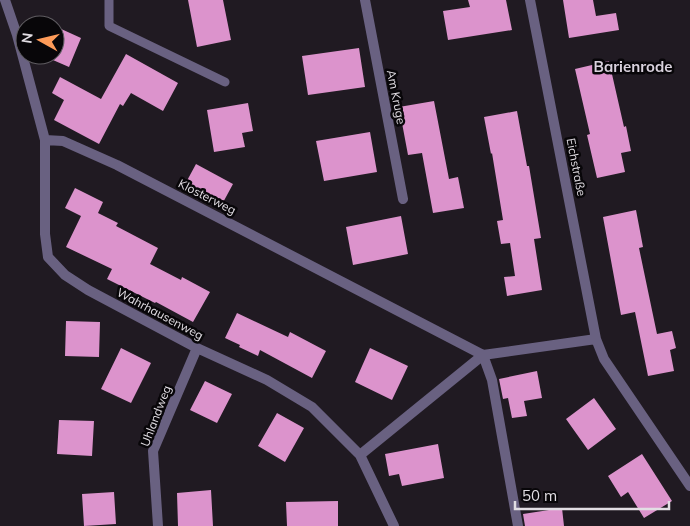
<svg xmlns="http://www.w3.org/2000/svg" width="690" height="526" font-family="Mulish,sans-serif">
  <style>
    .building { fill: #dc93cc }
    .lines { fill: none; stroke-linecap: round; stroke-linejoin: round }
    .lane { stroke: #696181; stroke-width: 9 }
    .street { stroke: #696181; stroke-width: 10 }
    .labels { text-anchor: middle; stroke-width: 5; stroke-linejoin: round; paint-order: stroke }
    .street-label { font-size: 12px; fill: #e2dee4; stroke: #080609 }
    .quarter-label { font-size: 15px; font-weight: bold; fill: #dad2de; stroke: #080609 }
  </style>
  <rect width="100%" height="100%" fill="#201a22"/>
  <path class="building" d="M188,0h35l8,40 -34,7z
    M468,0h38l6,30 -64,10 -5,-29 27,-4z
    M563,0h30l3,16 20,-3 3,17 -50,8z
    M59,28l22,10 -12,29 -23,-10 1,-2h8v-19z
    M359,48l6,39 -57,8 -6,-39z
    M126,54l52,29 -15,28 -32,-18 -8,13 -3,-2 -21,40 -45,-24 10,-20 -12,-7 8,-16 41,22z
    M609,61l15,66 2,-1 5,25 -10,2 4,19 -28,6 -10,-43 3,-1 -15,-65z
    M434,101l15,78 9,-2 6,31 -31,5 -11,-60 -14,2 -9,-48z
    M248,103l5,28 -11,2 3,14 -31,5 -7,-42z
    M517,111l10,55h2l12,72 -7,1 8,51 -35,6 -3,-19 11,-1 -5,-33 -9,1 -4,-23 6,-1 -11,-67 -1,1 -7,-37z
    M370,132l7,40 -53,9 -8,-40z
    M196,164l37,20 -13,24 -37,-20z
    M75,188l28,14 -5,11 20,10 -2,3 42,22 -8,16 31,16 1,-3 28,15 -17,30 -37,-20 -1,1 -48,-24 5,-10 -46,-22 15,-31 -16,-8z
    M636,210l7,37 -4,1 18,86 15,-3 4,17 -6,2 4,21 -26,5 -13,-64 -14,3 -18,-98z
    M401,216l7,38 -55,11 -7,-38z
    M237,313l51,24 2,-5 36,19 -14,27 -52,-28 -2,6 -19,-9 1,-2 -15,-7z
    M66,321l34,1 -1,35 -34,-1z
    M121,348l30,15 -20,40 -30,-14z
    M370,348l38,18 -16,34 -37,-18z
    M537,371l5,27 -18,3 3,15 -15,2 -4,-20 -5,1 -4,-20z
    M205,381l27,13 -15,29 -27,-13z
    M594,398l22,31 -28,21 -22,-31z
    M277,413l27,15 -19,34 -27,-16z
    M59,420l35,1 -2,35 -35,-2z
    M438,444l6,34 -42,8 -3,-12 -10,2 -4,-22z
    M642,454l30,47 -28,17 -16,-26 -7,5 -13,-21z
    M211,490l2,36h-35l-1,-33z
    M114,492l2,32 -32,2 -2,-32z
    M338,501v25h-51l-1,-24z
    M562,508l2,18h-39l-2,-12z"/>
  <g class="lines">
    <path class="lane" d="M109,0v26l116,56"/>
    <path class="street" d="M5,0l12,35 28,105v94l3,23 17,18 23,15 109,58 70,32 45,27 48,48 34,71
      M365,0l38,199
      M530,0l66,339 8,20 86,127
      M45,140l18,1 54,24 366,190
      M483,355l9,25 26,146
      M483,355l113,-16
      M360,455l123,-100
      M158,526l-5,-75 44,-103"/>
  </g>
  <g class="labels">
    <g class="street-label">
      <text transform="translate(396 97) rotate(79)" y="4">Am Kruge</text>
      <text transform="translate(576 167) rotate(79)" y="4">Eichstraße</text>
      <text transform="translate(207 197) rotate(27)" y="4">Klosterweg</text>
      <text transform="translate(160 314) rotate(28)" y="4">Wahrhausenweg</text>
      <text transform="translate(156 416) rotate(-69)" y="4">Uhlandweg</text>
    </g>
    <g class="quarter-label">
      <text x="633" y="72">Barienrode</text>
    </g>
  </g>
  <g transform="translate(40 40) rotate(278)"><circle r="24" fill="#080609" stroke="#5f5c61"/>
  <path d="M0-4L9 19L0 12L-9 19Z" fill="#fe9b59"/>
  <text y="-8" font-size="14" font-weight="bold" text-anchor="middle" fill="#e2dee4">N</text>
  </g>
  <path d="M515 501v8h154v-8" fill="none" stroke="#e2dee4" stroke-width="2.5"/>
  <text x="522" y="501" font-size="15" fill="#e2dee4" stroke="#080609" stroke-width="4" paint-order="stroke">50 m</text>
</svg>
